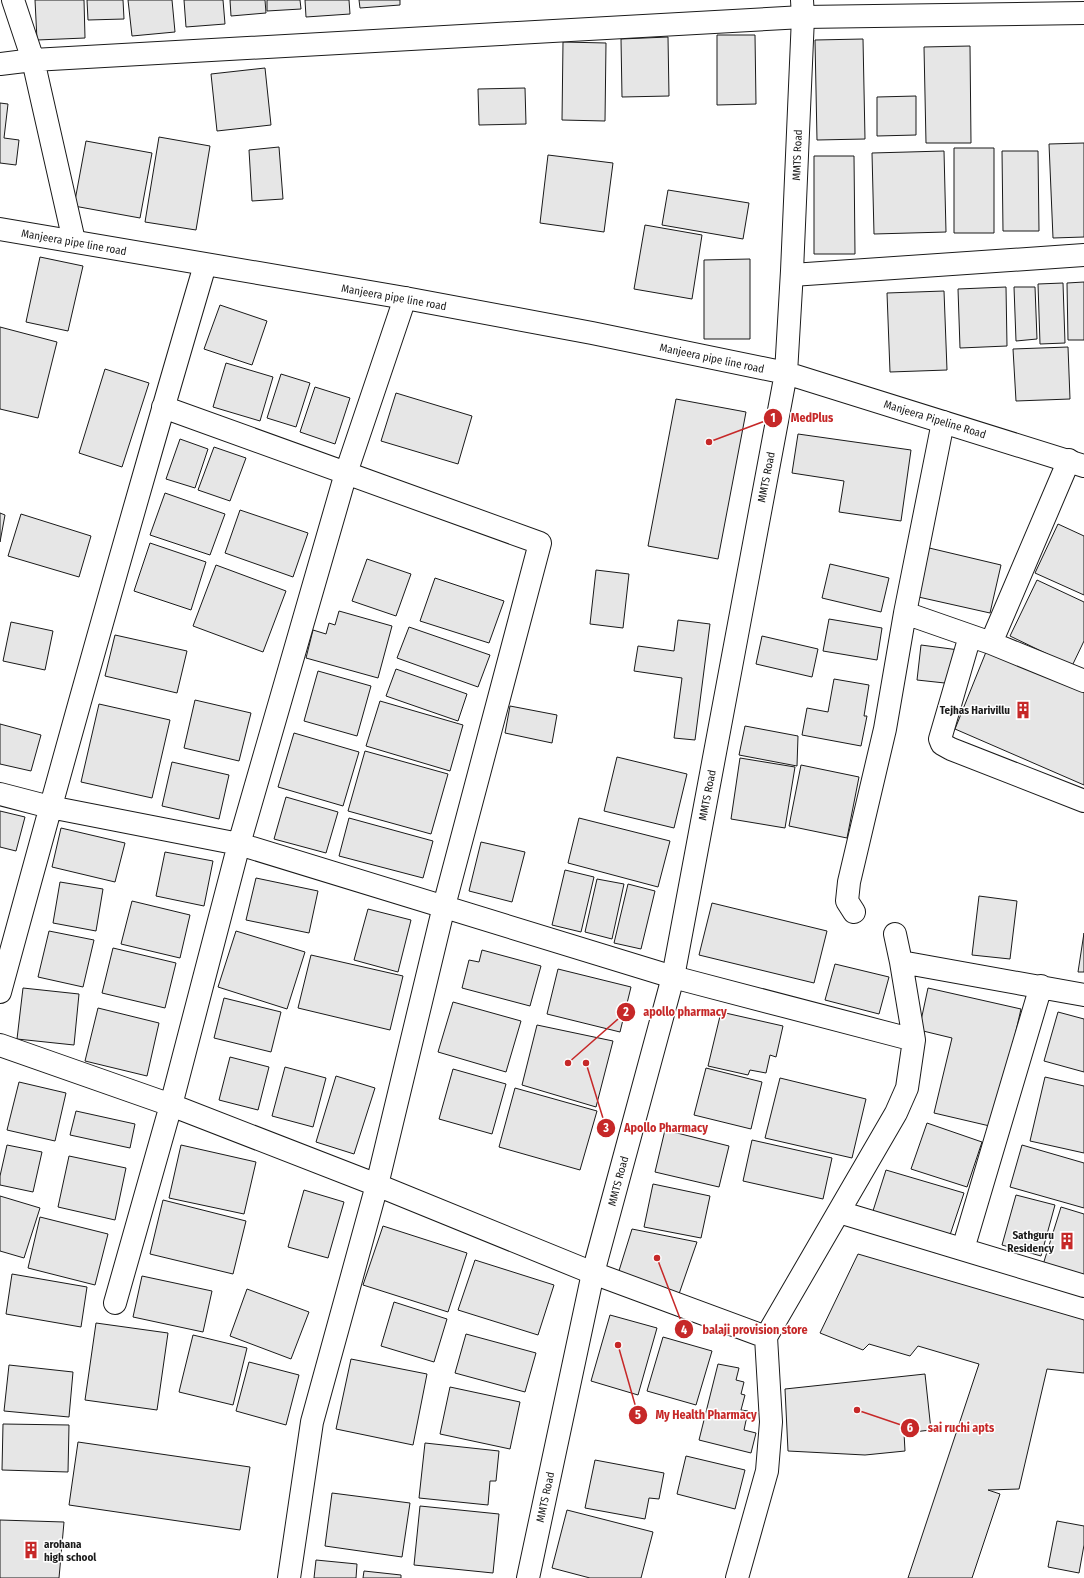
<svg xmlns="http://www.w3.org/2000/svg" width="1084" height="1578" font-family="'Fira Sans Condensed',sans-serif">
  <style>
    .building { fill: #e6e6e6; stroke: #1a1a1a }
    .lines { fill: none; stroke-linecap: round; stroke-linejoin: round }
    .street-casing { stroke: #1a1a1a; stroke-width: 24 }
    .secondary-casing { stroke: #1a1a1a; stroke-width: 24 }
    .street { stroke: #fff; stroke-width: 22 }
    .secondary { stroke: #fff; stroke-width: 22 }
    .labels { text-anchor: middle; stroke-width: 3; stroke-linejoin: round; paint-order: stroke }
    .street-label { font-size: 11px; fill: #1a1a1a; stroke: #fff }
    .poi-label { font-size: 11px; font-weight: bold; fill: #1a1a1a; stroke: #fff; text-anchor: end }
    .leader { fill: none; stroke: #c62828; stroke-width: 1.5 }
    .callout-dot { fill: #c62828; stroke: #fff; stroke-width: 1.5 }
    .mark-label { font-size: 12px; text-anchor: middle; font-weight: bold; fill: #fff }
    .callout-label { font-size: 12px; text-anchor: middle; font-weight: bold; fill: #c62828; stroke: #fff; stroke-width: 3; stroke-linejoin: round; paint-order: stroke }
  </style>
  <rect width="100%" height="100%" fill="#fff"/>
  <path class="building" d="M35,0h49l1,38 -48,2z
    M87,0h36l1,19 -36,1z
    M128,0h44l3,32 -43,4z
    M184,0h39l2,24 -39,3z
    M230,0h35l1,13 -35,3z
    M267,0h33l1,9 -34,2z
    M305,0h44l1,14 -44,3z
    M359,0h41v5l-40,3z
    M717,35h38l1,69 -39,1z
    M668,37l1,59 -47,1 -1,-58z
    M863,39l2,100 -48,1 -2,-100z
    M563,42l43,1 -1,78 -43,-1z
    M970,46l1,97h-45l-2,-96z
    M265,68l6,57 -54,6 -6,-57z
    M525,88l1,36 -47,1 -1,-36z
    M916,96v39l-39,1v-39z
    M0,103l8,1 -4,34 15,2 -3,25 -16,-2z
    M159,137l51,9 -14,84 -51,-8z
    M86,141l66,12 -12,65 -66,-12z
    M1084,143v94l-31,1 -4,-94z
    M279,147l4,52 -31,2 -3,-51z
    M954,148h40v85h-40z
    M944,151l2,81 -72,2 -2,-81z
    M1002,151h36l1,80h-36z
    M548,155l65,8 -9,69 -64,-9z
    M814,156h40l1,98h-41z
    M668,190l81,13 -6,36 -81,-14z
    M645,225l57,10 -10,64 -58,-10z
    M40,257l43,9 -15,65 -42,-9z
    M750,259v80h-46v-79z
    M1084,282v58h-16l-1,-57z
    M1063,283l2,60 -25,1 -2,-60z
    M1006,287l1,59 -47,2 -2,-59z
    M1014,287h21l2,52 -21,2z
    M944,291l3,79 -57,2 -3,-79z
    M220,305l47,16 -15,44 -48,-16z
    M0,327l57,15 -19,76 -38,-9z
    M1068,347l2,52 -54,2 -3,-52z
    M226,363l47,14 -13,44 -47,-14z
    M105,369l44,14 -27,84 -43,-14z
    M281,374l29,9 -14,44 -29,-9z
    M315,387l35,11 -15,46 -35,-12z
    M396,393l76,23 -14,48 -77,-23z
    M676,399l70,13 -28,147 -70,-13z
    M798,434l113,16 -10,71 -62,-9 5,-31 -52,-8z
    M180,439l28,10 -13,39 -29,-9z
    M214,447l32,11 -16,43 -32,-11z
    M165,493l60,21 -15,41 -60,-20z
    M240,510l68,23 -15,44 -68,-24z
    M0,513l5,2 -5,27z
    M21,514l70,22 -12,41 -71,-21z
    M1058,524l26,12v59l-49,-22z
    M150,543l56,19 -15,48 -57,-19z
    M925,547l76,18 -11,48 -76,-17z
    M367,559l44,15 -15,42 -44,-15z
    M830,564l59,14 -8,34 -59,-14z
    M216,565l70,26 -23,61 -70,-26z
    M596,570l33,4 -6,54 -33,-4z
    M435,578l69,23 -15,42 -69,-22z
    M1037,580l47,22v39l-12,25 -62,-30z
    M339,611l53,15 -14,52 -72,-20 7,-28 13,4 3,-11 6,2z
    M829,619l53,9 -5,32 -54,-9z
    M678,620l32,4 -15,116 -21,-2 8,-60 -48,-7 4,-25 36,5z
    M11,622l42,9 -8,39 -42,-9z
    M409,627l81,28 -12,32 -81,-29z
    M115,635l72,16 -10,42 -72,-17z
    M762,636l56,13 -6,28 -56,-13z
    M921,645l38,5 -5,34 -37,-4z
    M986,652l98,39v94l-129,-56z
    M396,669l71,25 -9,27 -72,-25z
    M318,671l53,15 -14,50 -53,-15z
    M834,679l35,6 -5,31h3l-6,30 -59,-11 5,-27 21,4z
    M195,700l56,13 -12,48 -55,-13z
    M380,701l83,24 -13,46 -84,-25z
    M99,704l71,16 -18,78 -71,-16z
    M510,706l47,9 -5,28 -47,-10z
    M0,724l41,11 -10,36 -31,-7z
    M745,726l53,10 -1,30 -58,-11z
    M294,733l65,19 -16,54 -65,-19z
    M365,751l83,23 -17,60 -83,-23z
    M617,757l70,17 -13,54 -70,-17z
    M740,758l55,9 -10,61 -54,-9z
    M172,762l57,13 -10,44 -57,-13z
    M801,765l58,12 -12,61 -58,-12z
    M286,797l52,15 -12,41 -52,-14z
    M0,811l25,6 -9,34 -16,-4z
    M349,818l84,23 -10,37 -84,-22z
    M579,818l91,23 -12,46 -90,-24z
    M61,828l64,15 -10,39 -63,-15z
    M481,842l44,10 -13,50 -43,-11z
    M165,852l48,9 -9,45 -48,-10z
    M565,870l29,7 -13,55 -29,-7z
    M256,878l62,13 -9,42 -63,-13z
    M597,879l27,5 -12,55 -27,-7z
    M60,882l43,7 -7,42 -43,-8z
    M628,884l27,7 -14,58 -27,-6z
    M979,896l38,5 -7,58 -38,-4z
    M132,901l58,14 -10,43 -59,-14z
    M712,903l115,28 -13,52 -115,-28z
    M368,909l43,11 -13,52 -44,-12z
    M49,931l45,9 -11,47 -45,-10z
    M236,931l69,21 -18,57 -69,-22z
    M1084,933v39h-6z
    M113,948l63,15 -11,45 -63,-15z
    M482,950l59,16 -11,40 -68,-18 7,-28 10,2z
    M311,955l92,21 -13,54 -92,-22z
    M835,964l54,13 -10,37 -54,-14z
    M558,969l73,18 -11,45 -73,-18z
    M23,988l56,6 -5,51 -57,-6z
    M928,988l93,21 -27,118 -60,-14 18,-75 -33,-8z
    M224,998l57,14 -10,40 -57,-14z
    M453,1002l68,19 -15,51 -68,-20z
    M98,1008l61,15 -12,53 -62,-15z
    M721,1012l62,14 -7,31 -6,-2 -4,18 -16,-3 -2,5 -40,-9z
    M1058,1012l26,7v53l-40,-11z
    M537,1025l76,16 -17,66 -74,-22z
    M230,1057l39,10 -11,43 -39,-10z
    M285,1067l41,11 -13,49 -41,-11z
    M706,1068l56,14 -11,47 -57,-14z
    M453,1069l53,15 -14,50 -53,-15z
    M336,1076l39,12 -21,66 -38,-12z
    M1045,1077l39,9v67l-54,-12z
    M780,1078l86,21 -14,59 -87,-20z
    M19,1082l47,11 -11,48 -48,-11z
    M515,1088l82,23 -17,59 -81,-23z
    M76,1111l59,13 -5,24 -60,-13z
    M927,1123l55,19 -15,45 -56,-18z
    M665,1130l64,16 -10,41 -64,-15z
    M752,1140l80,18 -9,41 -80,-18z
    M7,1145l35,7 -9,40 -33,-7v-9z
    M181,1145l75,17 -12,52 -75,-16z
    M1022,1145l62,18v45l-74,-21z
    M69,1156l57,12 -11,52 -57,-13z
    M886,1170l78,23 -15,45 -77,-24z
    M653,1184l57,12 -9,42 -57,-11z
    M304,1190l40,12 -16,56 -40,-11z
    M1016,1195l39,10 -14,51 -39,-11z
    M0,1196l40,12 -16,50 -24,-7z
    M163,1200l83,21 -13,53 -83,-20z
    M1061,1207l23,7v66l-42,-12z
    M40,1217l68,17 -13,51 -67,-17z
    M383,1226l84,27 -19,59 -85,-27z
    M632,1229l65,13 -18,52 -61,-20z
    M858,1254l226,66v53l-37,-4 -28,120 -31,1 12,4 -28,84h-64l71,-214 -61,-18 -8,10 -41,-12 -6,6 -43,-17z
    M475,1260l79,25 -16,50 -80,-25z
    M12,1274l75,13 -6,40 -75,-13z
    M142,1276l70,15 -9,41 -70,-15z
    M247,1289l62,23 -18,47 -61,-23z
    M394,1302l53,17 -13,43 -53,-16z
    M610,1315l47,13 -19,67 -47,-14z
    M96,1323l72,10 -11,77 -72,-10z
    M466,1334l70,19 -11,39 -70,-19z
    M193,1335l54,13 -14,57 -54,-13z
    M663,1337l49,14 -16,54 -49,-14z
    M351,1359l76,15 -14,71 -77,-16z
    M249,1362l50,13 -13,50 -50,-14z
    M718,1364l21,4 -3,12 8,2 -3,12 4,1 -4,15 7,1 -4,19 12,3 -5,20 -52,-13z
    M9,1365l64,7 -4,45 -65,-6z
    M925,1374l6,56 -27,3 1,18 -40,4 -77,-4 -3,-62z
    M450,1387l70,15 -10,47 -70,-15z
    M3,1424l66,1 -1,47 -66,-2z
    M78,1442l172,25 -10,63 -171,-25z
    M425,1443l74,8 -3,30h-6l-2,24 -69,-7z
    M686,1456l59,14 -10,39 -58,-15z
    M595,1460l69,13 -5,26 -10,-1 -4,21 -60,-11z
    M332,1493l78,10 -8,54 -77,-11z
    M420,1506l79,8 -6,59 -79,-8z
    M567,1510l86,22 -12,46h-51l-38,-10z
    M0,1520l64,2 -5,56h-59z
    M1057,1521l27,5v19l-5,28 -31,-6z
    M316,1560l41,4 -1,14h-42z
    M364,1571l37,4v3h-38z"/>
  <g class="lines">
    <g class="street-casing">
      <path id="street" d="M13,0l20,60 41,181
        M0,64l33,-4 770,-43 281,-4
        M792,275l292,-20
        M163,407l377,136 -96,363 -67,279 -65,237 -23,156
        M905,613l86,30 93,38
        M970,636l-30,103 2,5 9,5 133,52
        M991,643l78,-183
        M0,794l50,13 189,37 434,133 241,63
        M854,912l-7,-11 2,-19 36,-153 20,-116 38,-191
        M901,962l183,33
        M0,992c66,-243 134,-486 205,-727
        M0,1045l171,60 206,80 216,88 173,64
        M839,1212l245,74
        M963,1249l78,-263
        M115,1303l56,-198 68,-261 107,-371 59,-175
        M737,1578l30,-107 4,-49 -5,-85 130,-224 11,-25 7,-48 -13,-78 -6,-28"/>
    </g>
    <g class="secondary-casing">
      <path id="secondary" d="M0,229l405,69 187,35 194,40 298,93
        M528,1578l65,-305 80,-296 113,-604 6,-102 11,-254 -1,-17"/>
    </g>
    <use href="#street" class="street"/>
    <use href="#secondary" class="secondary"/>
  </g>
  <defs>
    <g id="building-bare" transform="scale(1.38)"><path d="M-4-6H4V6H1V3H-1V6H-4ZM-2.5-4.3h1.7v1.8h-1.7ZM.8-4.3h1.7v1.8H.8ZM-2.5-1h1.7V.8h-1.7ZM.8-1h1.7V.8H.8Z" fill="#c62828" stroke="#fff" stroke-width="2.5" paint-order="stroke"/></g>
  </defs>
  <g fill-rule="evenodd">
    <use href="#building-bare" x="1023" y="710"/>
    <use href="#building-bare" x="1067" y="1241"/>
    <use href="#building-bare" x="31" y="1550"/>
  </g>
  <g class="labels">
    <g class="street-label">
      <text transform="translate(797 155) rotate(-88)" y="4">MMTS Road</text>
      <text transform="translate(74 242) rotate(10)" y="4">Manjeera pipe line road</text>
      <text transform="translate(394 297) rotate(10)" y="4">Manjeera pipe line road</text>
      <text transform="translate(712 358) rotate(12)" y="4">Manjeera pipe line road</text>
      <text transform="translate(935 419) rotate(17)" y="4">Manjeera Pipeline Road</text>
      <text transform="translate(766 477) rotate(-79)" y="4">MMTS Road</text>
      <text transform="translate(707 795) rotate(-79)" y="4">MMTS Road</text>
      <text transform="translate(618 1181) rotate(-75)" y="4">MMTS Road</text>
      <text transform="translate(545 1497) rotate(-78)" y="4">MMTS Road</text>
    </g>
    <g class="poi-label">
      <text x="1010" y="714">Tejhas Harivillu</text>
      <text x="1054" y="1239">Sathguru<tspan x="1054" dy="13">Residency</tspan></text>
      <text x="44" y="1548" text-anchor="start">arohana<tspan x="44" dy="13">high school</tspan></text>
    </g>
  </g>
  <path class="leader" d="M709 442L773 418M568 1063L626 1012M586 1063L606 1128M657 1258L684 1329M618 1345L638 1415M857 1410L910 1428"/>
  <g class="callout-dot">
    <circle cx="709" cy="442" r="4"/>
    <circle cx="568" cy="1063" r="4"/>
    <circle cx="586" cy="1063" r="4"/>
    <circle cx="657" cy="1258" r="4"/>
    <circle cx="618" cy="1345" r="4"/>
    <circle cx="857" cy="1410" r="4"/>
    <circle cx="773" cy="418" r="10"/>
    <circle cx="626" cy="1012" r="10"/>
    <circle cx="606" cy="1128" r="10"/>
    <circle cx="684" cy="1329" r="10"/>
    <circle cx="638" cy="1415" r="10"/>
    <circle cx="910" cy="1428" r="10"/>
  </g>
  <g class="mark-label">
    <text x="773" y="422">1</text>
    <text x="626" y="1016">2</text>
    <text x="606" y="1132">3</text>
    <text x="684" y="1334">4</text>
    <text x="638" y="1419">5</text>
    <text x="910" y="1432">6</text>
  </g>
  <g class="callout-label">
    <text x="812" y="422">MedPlus</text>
    <text x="685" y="1016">apollo pharmacy</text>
    <text x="666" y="1132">Apollo Pharmacy</text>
    <text x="755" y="1334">balaji provision store</text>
    <text x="706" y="1419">My Health Pharmacy</text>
    <text x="961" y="1432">sai ruchi apts</text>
  </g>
</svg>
